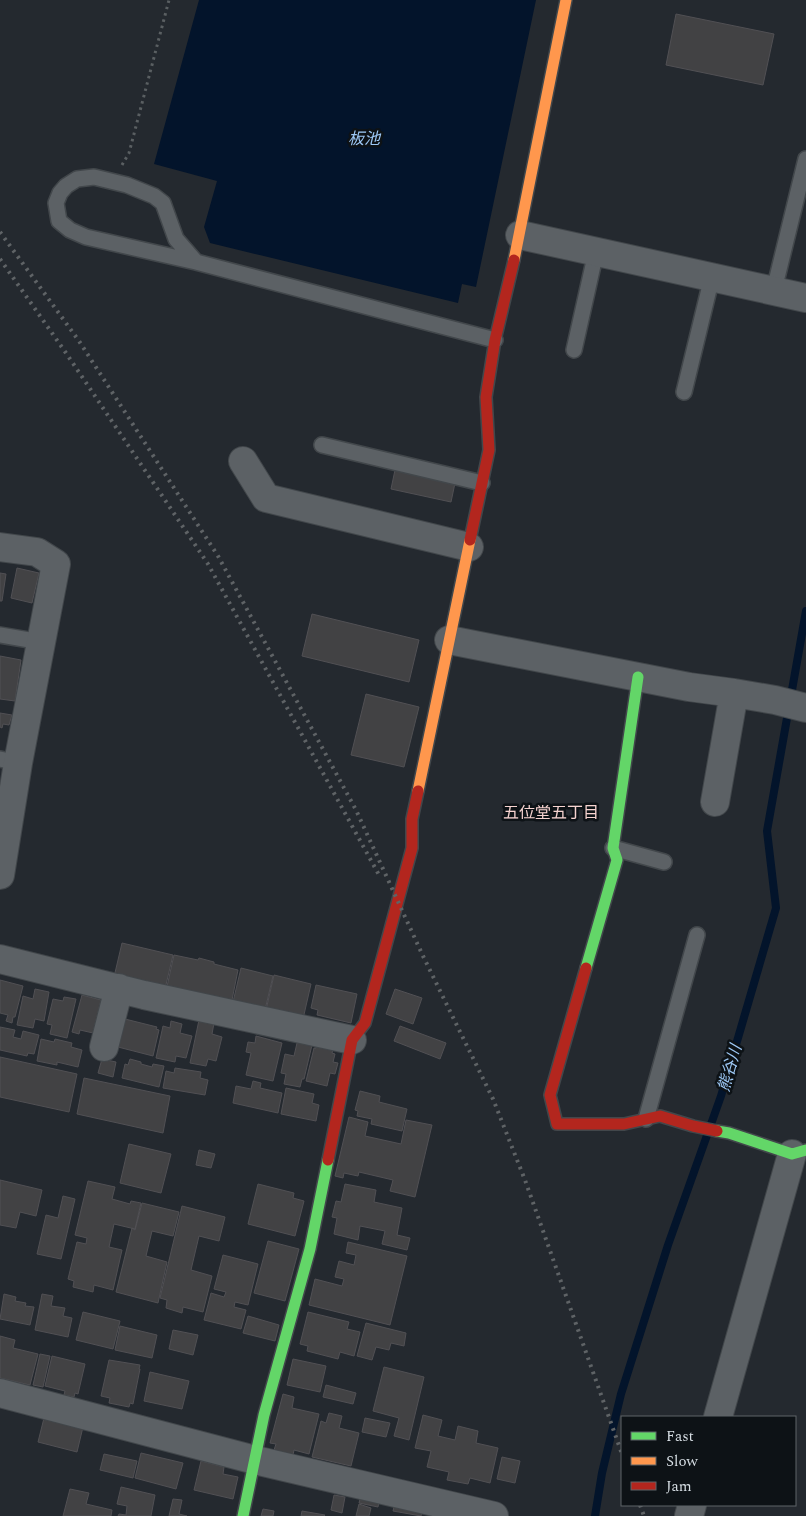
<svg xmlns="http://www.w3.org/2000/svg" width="806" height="1516" font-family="Spectral,'Noto Sans JP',serif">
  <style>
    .water { fill: #03142b }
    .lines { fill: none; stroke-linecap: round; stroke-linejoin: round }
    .stream { stroke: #03142b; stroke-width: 8 }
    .building { fill: #424244; stroke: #515054 }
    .lane-casing { stroke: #42474b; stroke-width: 18 }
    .street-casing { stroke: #42474b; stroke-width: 30 }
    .fast-casing { stroke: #42474b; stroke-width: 14 }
    .slow-casing { stroke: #42474b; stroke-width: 14 }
    .jam-casing { stroke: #42474b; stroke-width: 14 }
    .path { stroke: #5a5f62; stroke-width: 3; stroke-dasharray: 2.5 4; stroke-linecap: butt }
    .lane { stroke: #5c6165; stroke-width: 15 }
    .street { stroke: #5c6165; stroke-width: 28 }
    .fast { stroke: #63d668; stroke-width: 11 }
    .slow { stroke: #ff974d; stroke-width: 11 }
    .jam { stroke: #b3261e; stroke-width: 11 }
    .rail { stroke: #5f6366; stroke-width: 4; stroke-dasharray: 2.5 5; stroke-linecap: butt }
    .labels { text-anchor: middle; stroke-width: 5; stroke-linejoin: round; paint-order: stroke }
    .water-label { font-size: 16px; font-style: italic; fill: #9dc8f5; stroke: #0d1216 }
    .neighbourhood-label { font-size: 16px; fill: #f6d3d0; stroke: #0d1216 }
  </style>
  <rect width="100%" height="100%" fill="#24292f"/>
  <path class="water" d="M199,0h337l-60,287 -14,-3 -4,19 -248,-60 -6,-16 13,-46 -63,-17z"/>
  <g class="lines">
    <path class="stream" d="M595,1516l7,-43 19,-79 47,-149 53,-149 55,-188 -9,-77 39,-220"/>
  </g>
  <path class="building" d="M676,14l98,20 -11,51 -97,-20z
    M395,470l60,13 -4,19 -60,-13z
    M17,568l22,5 -7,30 -21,-5z
    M0,573l6,1 -4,27h-2z
    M312,614l107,26 -10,42 -107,-26z
    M0,656l21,4 -6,41 -15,-2z
    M366,694l53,13 -15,60 -53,-12z
    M0,713l12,2 -3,10 -6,-1 -1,4 -2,-1z
    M122,943l51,12 -8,34 -51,-12z
    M174,955l24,5 1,-2 15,4v2l24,6 -7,35 -65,-14z
    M241,968l32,8 -8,34 -32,-8z
    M274,975l37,9 -8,35 -37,-9z
    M0,980l23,6 -8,31h-2l-1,6 -6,-2 2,-6 -8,-2z
    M316,985l41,9 -6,29 -34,-8 1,-5 -7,-2z
    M35,989l14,3 -5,29 -9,-2 -2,9 -16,-3 6,-29 10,3z
    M395,989l27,9 -9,26 -27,-10z
    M82,995l19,5 -8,33 -13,-3 -1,4 -7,-2z
    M64,997l12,2 -9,39 -17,-4 2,-9 -5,-1 6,-25 10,2z
    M125,1019l32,8 -1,2 3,1 -6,26 -35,-9z
    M199,1020l15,3 -2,11 10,3 -6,24 -8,-2 -2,7 -16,-3z
    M171,1021l11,3 -2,9 12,3 -6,22 -10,-2 -1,6 -19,-4 7,-32 7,2z
    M400,1026l46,17 -6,16 -46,-18z
    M0,1027l15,3 -2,7 8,2 2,-8 16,4 -5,19 -6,-1 -1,3 -27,-6z
    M256,1036l26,7 -9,38 -27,-6 5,-22 -5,-1 2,-10 7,1z
    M41,1039l13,3 1,-3 17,4 -1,4 11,3 -4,17 -21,-5v3l-20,-4z
    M297,1043l15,2 -8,34h-2l-2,8 -16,-3 2,-10 -5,-1 4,-19 9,2z
    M316,1045l17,4 -1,4 3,1 -2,8 5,1 -3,11 -5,-1 -3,13 -21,-5 8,-33h2z
    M0,1057l77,17 -8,38 -69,-15z
    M102,1059l14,3 -3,15 -15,-4z
    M130,1059l11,3v2l11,3 1,-3 11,2 -5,21 -37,-9 3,-14 3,1z
    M175,1068l26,4 -1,6 8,2 -3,15 -42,-7 3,-17 8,2z
    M84,1078l86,18 -7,37 -86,-19z
    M253,1081l8,2 -1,5 22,5 -4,20 -45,-10 3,-17 15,3z
    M286,1088l28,6 -2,9 7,2 -3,16 -35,-7z
    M360,1091l20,5 -1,6 28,7 -5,22 -31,-7 1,-5 -15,-3 1,-5 -3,-1z
    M349,1117l19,5 -3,14 36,8 5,-24 26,5 -17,72 -25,-6 3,-11 -34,-8 -1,4 -14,-3 -1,5 -8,-2z
    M129,1144l42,10 -10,39 -41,-10z
    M199,1150l16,4 -4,14 -15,-3z
    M0,1180l42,10 -6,26 -16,-4 -4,16 -16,-3z
    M88,1181l27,6 -3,12 18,5 1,-3 10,2 -6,26 -21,-5 -5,23 13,3 -9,40 -19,-5 -1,7 -20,-5 1,-6 -6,-2 9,-37 9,2 1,-6 -12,-3z
    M258,1184l36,9 -1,5 11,3 -9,35 -47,-12z
    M345,1184l31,6 -2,12 28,6 -5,27 13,3 -3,12 -25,-6 3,-13 -25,-5 -2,14 -24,-6 3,-16 -5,-1 4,-16 5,1z
    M63,1196l12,3 -14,60 -24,-5 9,-39 12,3z
    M142,1203l37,9 -6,24 -21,-5 -6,25 21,6 -9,41 -42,-11 16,-64 3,2z
    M182,1206l43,11 -6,24 -20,-5 -8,34 21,6 -9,36 -20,-5 -1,6 -16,-5 1,-8 -7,-2z
    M268,1241l31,8 -14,52 -31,-8z
    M348,1242l59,14 -17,69 -81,-20 6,-26 27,7 2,-7 -9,-2 4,-16 15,4 2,-10 -10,-2z
    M223,1255l35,9 -10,41 -13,-3 -1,5 12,3 -5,19 -37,-9 7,-27 13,4 2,-5 -12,-3z
    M4,1294l12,3 -1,4 11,2 -1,3 9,1 -4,18 -30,-6z
    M42,1294l11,2 -2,10 14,2 -2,8 9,2 -4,19 -33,-7z
    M83,1312l37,9 -7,28 -37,-9z
    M308,1312l41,10 -2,7 13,3 -6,24 -14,-4 -2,7 -31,-8 1,-5 -8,-2z
    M248,1316l31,9 -4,16 -32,-8z
    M366,1323l40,10 -2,13 -13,-3 -2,7 -13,-3 -4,13 -15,-4z
    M120,1326l37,9 -5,23 -37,-8z
    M173,1330l25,5 -5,20 -24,-6z
    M0,1336l15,4 -2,8 25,6 -8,31 -30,-7z
    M40,1354l10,2 -7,31 -10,-2z
    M52,1356l33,8 -7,30 -3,-1 -1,4 -10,-2 1,-4 -20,-5z
    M293,1359l33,7 -6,26 -33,-7z
    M109,1360l31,5 -1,4h1l-7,35 -3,-1 -1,4 -20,-4 1,-5 -9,-2z
    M384,1367l40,10 -15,63 -15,-4 5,-18 -26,-7z
    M150,1372l39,9 -7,28 -38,-8z
    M326,1385l30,8 -3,11 -30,-7z
    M283,1394l11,3 -2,11 27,6 -10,40 -15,-4 -1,5 -19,-5 2,-6 -6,-1z
    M329,1413l13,3 -3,12 20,5 -8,33 -39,-9 9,-36 5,2z
    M423,1415l19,5 -4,16 17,4 3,-14 20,5 -2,12 22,5 -8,35 -20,-5 -2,6 -21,-4 2,-8 -22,-5 4,-16 -16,-3z
    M44,1418l39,9 -6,25 -39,-10z
    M365,1418l25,5 -4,14 -24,-5z
    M141,1453l42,10 -7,26 -41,-11z
    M104,1454l33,7 -4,17 -33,-8z
    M502,1457l18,4 -5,22 -18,-4z
    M201,1461l23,6 -1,7 15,3 -5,22 -39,-9z
    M121,1487l34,8 -4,21h-33l1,-2 7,1 1,-9 -10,-2z
    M70,1489l19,4 -3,11 26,6 -1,6h-48z
    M362,1492l18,4 -2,11 -19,-4z
    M334,1495l11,2 -3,16 -11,-3z
    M173,1499l9,1 -3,14 8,2h-18z
    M396,1499l28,6 -3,11 -28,-5z
    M359,1504l12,4 -2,8h-13z
    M263,1509l11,2 -1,5h-12z
    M302,1511l23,4 -1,1h-23z"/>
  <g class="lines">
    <g class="lane-casing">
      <path id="lane" d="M196,262l-20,-23 -13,-36 -9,-7 -27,-11 -33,-8 -17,2 -11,7 -6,7 -4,10 3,18 11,9 16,7 110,25 299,78
        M774,290l32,-131
        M574,350l22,-98
        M684,392l28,-115
        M322,445l160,38
        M0,635l41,7
        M0,759l18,4
        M613,848l51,14
        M646,1119l51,-184"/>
    </g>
    <g class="street-casing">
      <path id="street" d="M520,235l286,63
        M243,461l23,37 203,49
        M0,547l37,5 19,12 -38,199 -18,112
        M449,640l240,47 45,6 41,7 31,8
        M715,802l19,-109
        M0,959l144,36 208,45
        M104,1047l15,-59
        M0,1393l255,67 239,56
        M718,1417l74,-263
        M689,1516l3,-11"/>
    </g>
    <g class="fast-casing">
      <path id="fast" d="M586,968l31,-108 -4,-12 25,-171
        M717,1131l12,2 63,21 14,-4
        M243,1516l21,-101 46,-166 18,-89"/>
    </g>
    <g class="slow-casing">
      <path id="slow" d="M514,260l52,-260
        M418,791l52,-251"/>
    </g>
    <g class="jam-casing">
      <path id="jam" d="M470,540l19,-90 -3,-53 9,-57 19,-80
        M586,968l-36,127 7,29h67l36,-8 33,10 24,5
        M328,1160l24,-120 13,-17 47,-175v-29l6,-28"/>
    </g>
    <path class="path" d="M122,165l7,-12 40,-153"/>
    <use href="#lane" class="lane"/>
    <use href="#street" class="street"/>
    <use href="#fast" class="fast"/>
    <use href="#slow" class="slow"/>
    <use href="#jam" class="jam"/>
    <path class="rail" d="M0,232l79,109 139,215 138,254 67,146 70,143 32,81 97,274
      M0,259l66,94 142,211 171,311
      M640,1505l4,11"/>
  </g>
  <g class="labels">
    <g class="water-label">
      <text x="364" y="144">板池</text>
      <text transform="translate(729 1068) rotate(-74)" y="6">熊谷川</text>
    </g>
    <g class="neighbourhood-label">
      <text x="551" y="818">五位堂五丁目</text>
    </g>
  </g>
  <rect x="621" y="1416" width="175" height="90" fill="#0d1216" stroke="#5e6468"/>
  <rect x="631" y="1432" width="25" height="8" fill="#63d668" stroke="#5e6468"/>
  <text x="666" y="1441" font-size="15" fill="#d7dee4">Fast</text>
  <rect x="631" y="1457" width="25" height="8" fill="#ff974d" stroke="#5e6468"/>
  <text x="666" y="1466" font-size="15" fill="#d7dee4">Slow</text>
  <rect x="631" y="1482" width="25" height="8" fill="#b3261e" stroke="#5e6468"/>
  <text x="666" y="1491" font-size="15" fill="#d7dee4">Jam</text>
</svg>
